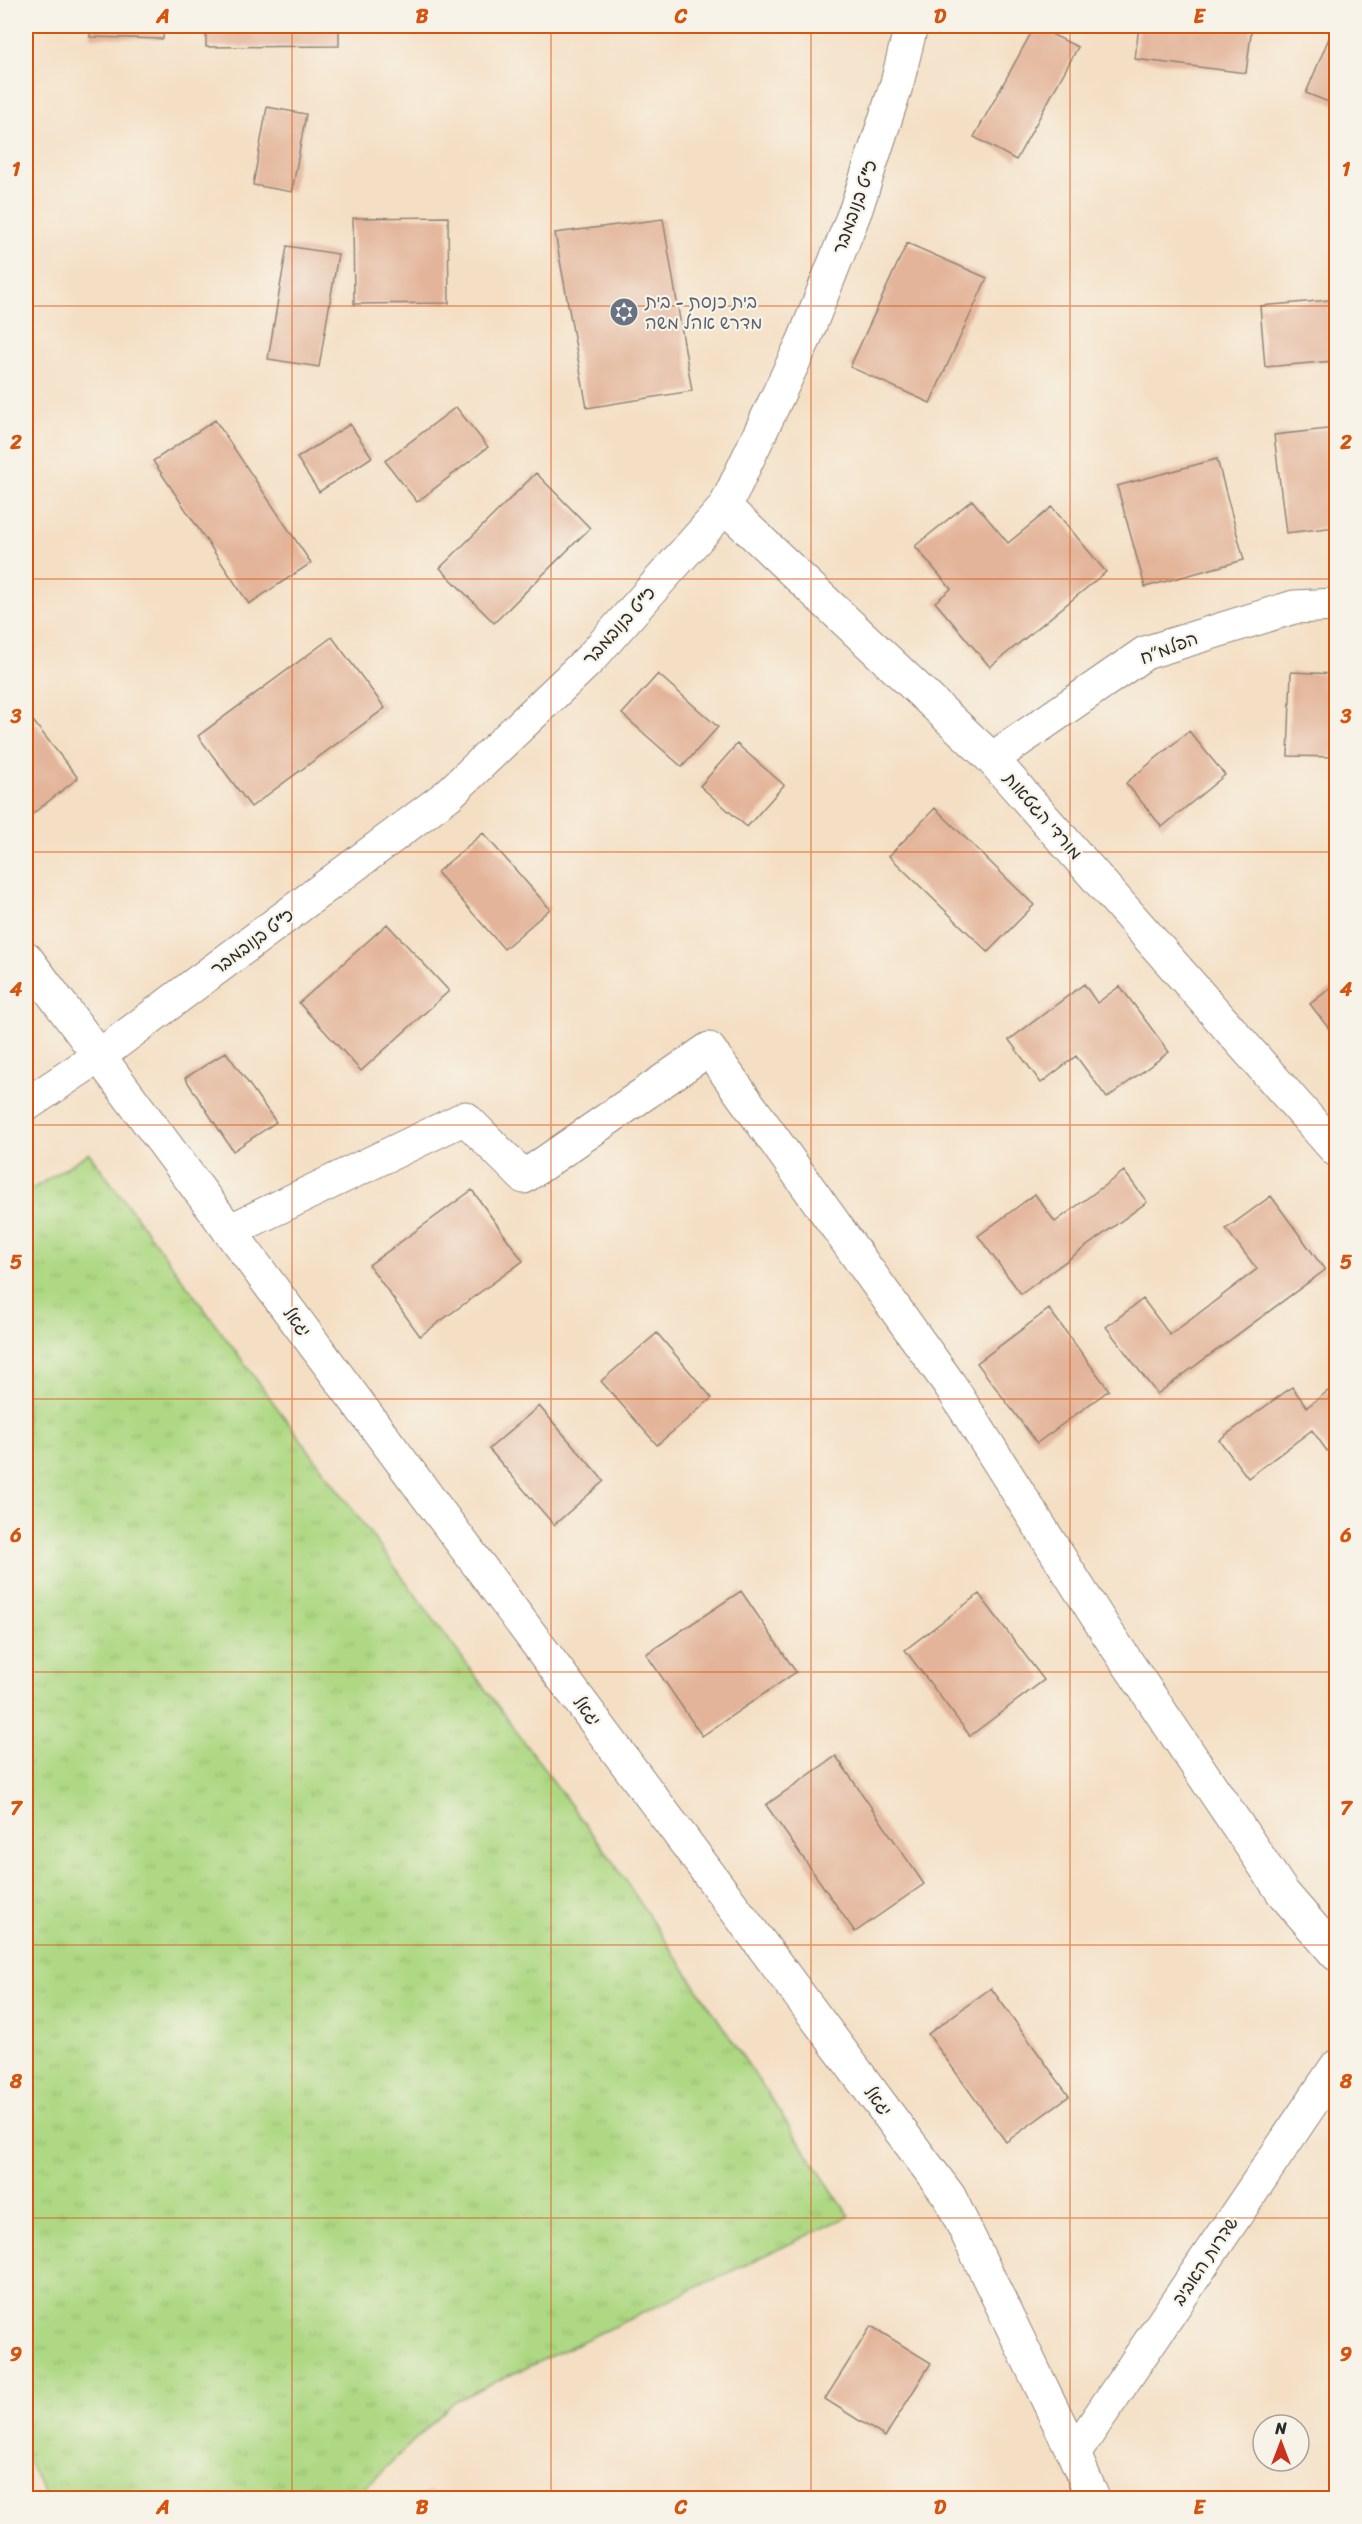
<svg xmlns="http://www.w3.org/2000/svg" width="1362" height="2524" font-family="Sriracha,'Playpen Sans Hebrew',sans-serif">
  <style>
    .grass { fill: url(#grass-tufts); stroke: #6c8257; stroke-width: 1.5 }
    .building { fill: #e3b499 }
    .lines { fill: none; stroke-linecap: round; stroke-linejoin: round }
    .minor-casing { stroke: #908578; stroke-width: 35 }
    .minor { stroke: #fff; stroke-width: 33 }
    .grid { fill: none; stroke: #d5540f; stroke-width: 1.5; stroke-opacity: 0.55 }
    .labels { text-anchor: middle; stroke-width: 4.5; stroke-linejoin: round; paint-order: stroke }
    .street-label { font-size: 18px; fill: #2b2b2b; stroke: #f7f3e8 }
    .worship-label { font-size: 18px; fill: #5b616d; stroke: #f7f3e8; text-anchor: start }
    .neatline { fill: none; stroke: #d5540f; stroke-width: 2 }
    .grid-label { font-size: 20px; text-anchor: middle; font-weight: bold; fill: #d5540f }
  </style>
  <defs>
    <pattern id="grass-tufts" width="24" height="20" patternUnits="userSpaceOnUse" patternTransform="scale(1.5)"><rect width="24" height="20" fill="#aed883"/><path d="M3 7l-1-3M5 7V3M7 7l1-3M15 17l-1-3M17 17v-4M19 17l1-3" fill="none" stroke="#96ba71"/></pattern>
  </defs>
  <rect width="100%" height="100%" fill="#f7f3e8"/>
  <filter id="ink" filterUnits="userSpaceOnUse"><feTurbulence type="fractalNoise" baseFrequency=".0167" numOctaves="2"/><feDisplacementMap in="SourceGraphic" scale="12" xChannelSelector="R" yChannelSelector="G"/><feConvolveMatrix kernelMatrix="1 2 1 2 8 2 1 2 1" color-interpolation-filters="sRGB"/></filter>
  <filter id="wash" filterUnits="userSpaceOnUse"><feTurbulence type="fractalNoise" baseFrequency=".008" numOctaves="4" result="noise"/><feDisplacementMap in="SourceGraphic" scale="24" xChannelSelector="R" yChannelSelector="G"/><feGaussianBlur stdDeviation="1.35" result="paint"/><feColorMatrix in="noise" values="0 0 0 0 0 0 0 0 0 0 0 0 0 0 0 0 0 1.4 0 .05"/><feComposite in="paint" operator="in"/></filter>
  <g filter="url(#wash)">
    <rect width="100%" height="100%" fill="#f4dfc4"/>
    <path class="grass" d="M89,1153l524,709 236,354 -394,185 -101,97h-307l-21,-40v-1265z"/>
    <g id="blocks">
      <path class="building" d="M90,26h74l-1,13 -73,-2z
        M206,26h133v20l-133,1z
        M1035,26l43,21 -62,113 -42,-23z
        M1139,26h113l-6,47 -111,-14z
        M1334,26h2v79l-30,-12z
        M267,107l39,7 -14,78 -39,-7z
        M448,217l1,86 -95,1 -1,-86z
        M663,219l29,172 -105,17 -32,-175z
        M907,243l80,35 -57,125 -80,-36z
        M287,246l51,8 -19,113 -51,-8z
        M1329,300l5,61 -69,6 -5,-61z
        M456,407l32,40 -71,55 -32,-41z
        M215,420l96,143 -62,41 -96,-143z
        M350,424l22,33 -53,35 -22,-34z
        M1336,428v99l-50,6 -12,-98z
        M1217,459l27,101 -99,27 -28,-101z
        M536,473l54,55 -96,95 -54,-55z
        M972,500l36,43 44,-36 54,65 -116,95 -55,-65 16,-13 -36,-43z
        M332,637l53,71 -134,99 -53,-71z
        M1291,672l45,2v83l-48,-1z
        M658,674l60,53 -36,40 -60,-53z
        M26,712l52,66 -52,41z
        M1189,731l36,44 -63,52 -36,-44z
        M737,744l47,41 -37,42 -47,-41z
        M935,808l99,97 -46,47 -99,-96z
        M483,833l67,76 -46,40 -67,-77z
        M387,924l62,67 -88,80 -62,-68z
        M1084,984l13,19 23,-17 49,66 -62,46 -31,-42 -35,27 -32,-43z
        M1336,984v54l-26,-34z
        M226,1052l50,70 -43,29 -48,-73z
        M1124,1171l23,31 -126,92 -43,-58 57,-42 20,28z
        M472,1190l51,71 -103,75 -51,-71z
        M1271,1196l54,74 -168,124 -51,-67 37,-28 27,36 87,-66 -31,-40z
        M1049,1309l60,81 -72,53 -60,-80z
        M657,1333l55,65 -55,47 -56,-64z
        M1336,1385v59l-9,7 -15,-21 -64,48 -29,-38 73,-53 15,20z
        M539,1406l65,75 -50,44 -65,-76z
        M741,1591l55,81 -94,64 -56,-82z
        M979,1594l65,86 -74,56 -65,-86z
        M836,1756l88,128 -69,48 -89,-127z
        M991,1988l78,108 -63,46 -78,-108z
        M871,2326l60,37 -46,74 -60,-38z
        M426,2491l30,6v1h-32z"/>
    </g>
  </g>
  <g filter="url(#ink)">
    <use href="#blocks" fill-opacity="0" stroke="#908578" stroke-width="1.5"/>
    <g class="lines">
      <g class="minor-casing">
        <path id="minor" d="M725,507l267,252 344,391
          M992,759l153,-106 149,-46 42,-2
          M26,958l923,1238 125,258 19,44
          M26,1105l73,-49 349,-261 142,-136 135,-152 79,-167 52,-131 41,-126 14,-57
          M229,1231l236,-113 59,59 185,-128 241,336 156,246 177,262 53,61
          M1074,2454l262,-387"/>
      </g>
      <use href="#minor" class="minor"/>
    </g>
  </g>
  <path class="grid" d="M292,26v2472M551,26v2472M811,26v2472M1070,26v2472M26,306h1310M26,579h1310M26,852h1310M26,1125h1310M26,1399h1310M26,1672h1310M26,1945h1310M26,2218h1310"/>
  <defs>
    <g id="synagogue-disc" transform="scale(1.5)"><circle r="9.5" fill="#6b7280" stroke="#f7f3e8"/><path d="M0-6.5L5.6 3.2H-5.6ZM0 6.5L5.6-3.2H-5.6Z" fill="#fff"/></g>
  </defs>
  <g fill-rule="evenodd">
    <use href="#synagogue-disc" x="624" y="312"/>
  </g>
  <g class="labels">
    <g class="street-label">
      <text transform="translate(855 207) rotate(-70)" y="6">כ"ט בנובמבר</text>
      <text transform="translate(619 626) rotate(-48)" y="6">כ"ט בנובמבר</text>
      <text transform="translate(1169 648) rotate(-21)" y="6">הפלמ״ח</text>
      <text transform="translate(1043 816) rotate(49)" y="6">מורדי הגטאות</text>
      <text transform="translate(252 942) rotate(-37)" y="6">כ"ט בנובמבר</text>
      <text transform="translate(297 1322) rotate(53)" y="6">יגאל</text>
      <text transform="translate(587 1711) rotate(53)" y="6">יגאל</text>
      <text transform="translate(878 2101) rotate(53)" y="6">יגאל</text>
      <text transform="translate(1205 2261) rotate(-56)" y="6">שדרות האביב</text>
    </g>
    <g class="worship-label">
      <text x="645" y="308">בית כנסת - בית<tspan x="645" dy="21">מדרש אהל משה</tspan></text>
    </g>
  </g>
  <rect width="1362" height="2524" fill="none" stroke="#f7f3e8" stroke-width="66"/>
  <g transform="translate(1281 2443)"><circle r="28" fill="#f7f3e8" stroke="#a5a39c" stroke-width="1.5"/>
  <path d="M0-4.5L10 22L0 15L-10 22Z" fill="#c8321e"/>
  <text y="-9" font-size="16" font-weight="bold" text-anchor="middle" fill="#2b2b2b">N</text>
  </g>
  <rect x="33" y="33" width="1296" height="2458" class="neatline"/>
  <g class="grid-label">
    <text x="163" y="23">A</text>
    <text x="422" y="23">B</text>
    <text x="681" y="23">C</text>
    <text x="940" y="23">D</text>
    <text x="1199" y="23">E</text>
    <text x="16" y="176">1</text>
    <text x="1346" y="176">1</text>
    <text x="16" y="449">2</text>
    <text x="1346" y="449">2</text>
    <text x="16" y="723">3</text>
    <text x="1346" y="723">3</text>
    <text x="16" y="996">4</text>
    <text x="1346" y="996">4</text>
    <text x="16" y="1269">5</text>
    <text x="1346" y="1269">5</text>
    <text x="16" y="1542">6</text>
    <text x="1346" y="1542">6</text>
    <text x="16" y="1815">7</text>
    <text x="1346" y="1815">7</text>
    <text x="16" y="2088">8</text>
    <text x="1346" y="2088">8</text>
    <text x="16" y="2361">9</text>
    <text x="1346" y="2361">9</text>
    <text x="163" y="2514">A</text>
    <text x="422" y="2514">B</text>
    <text x="681" y="2514">C</text>
    <text x="940" y="2514">D</text>
    <text x="1199" y="2514">E</text>
  </g>
</svg>
